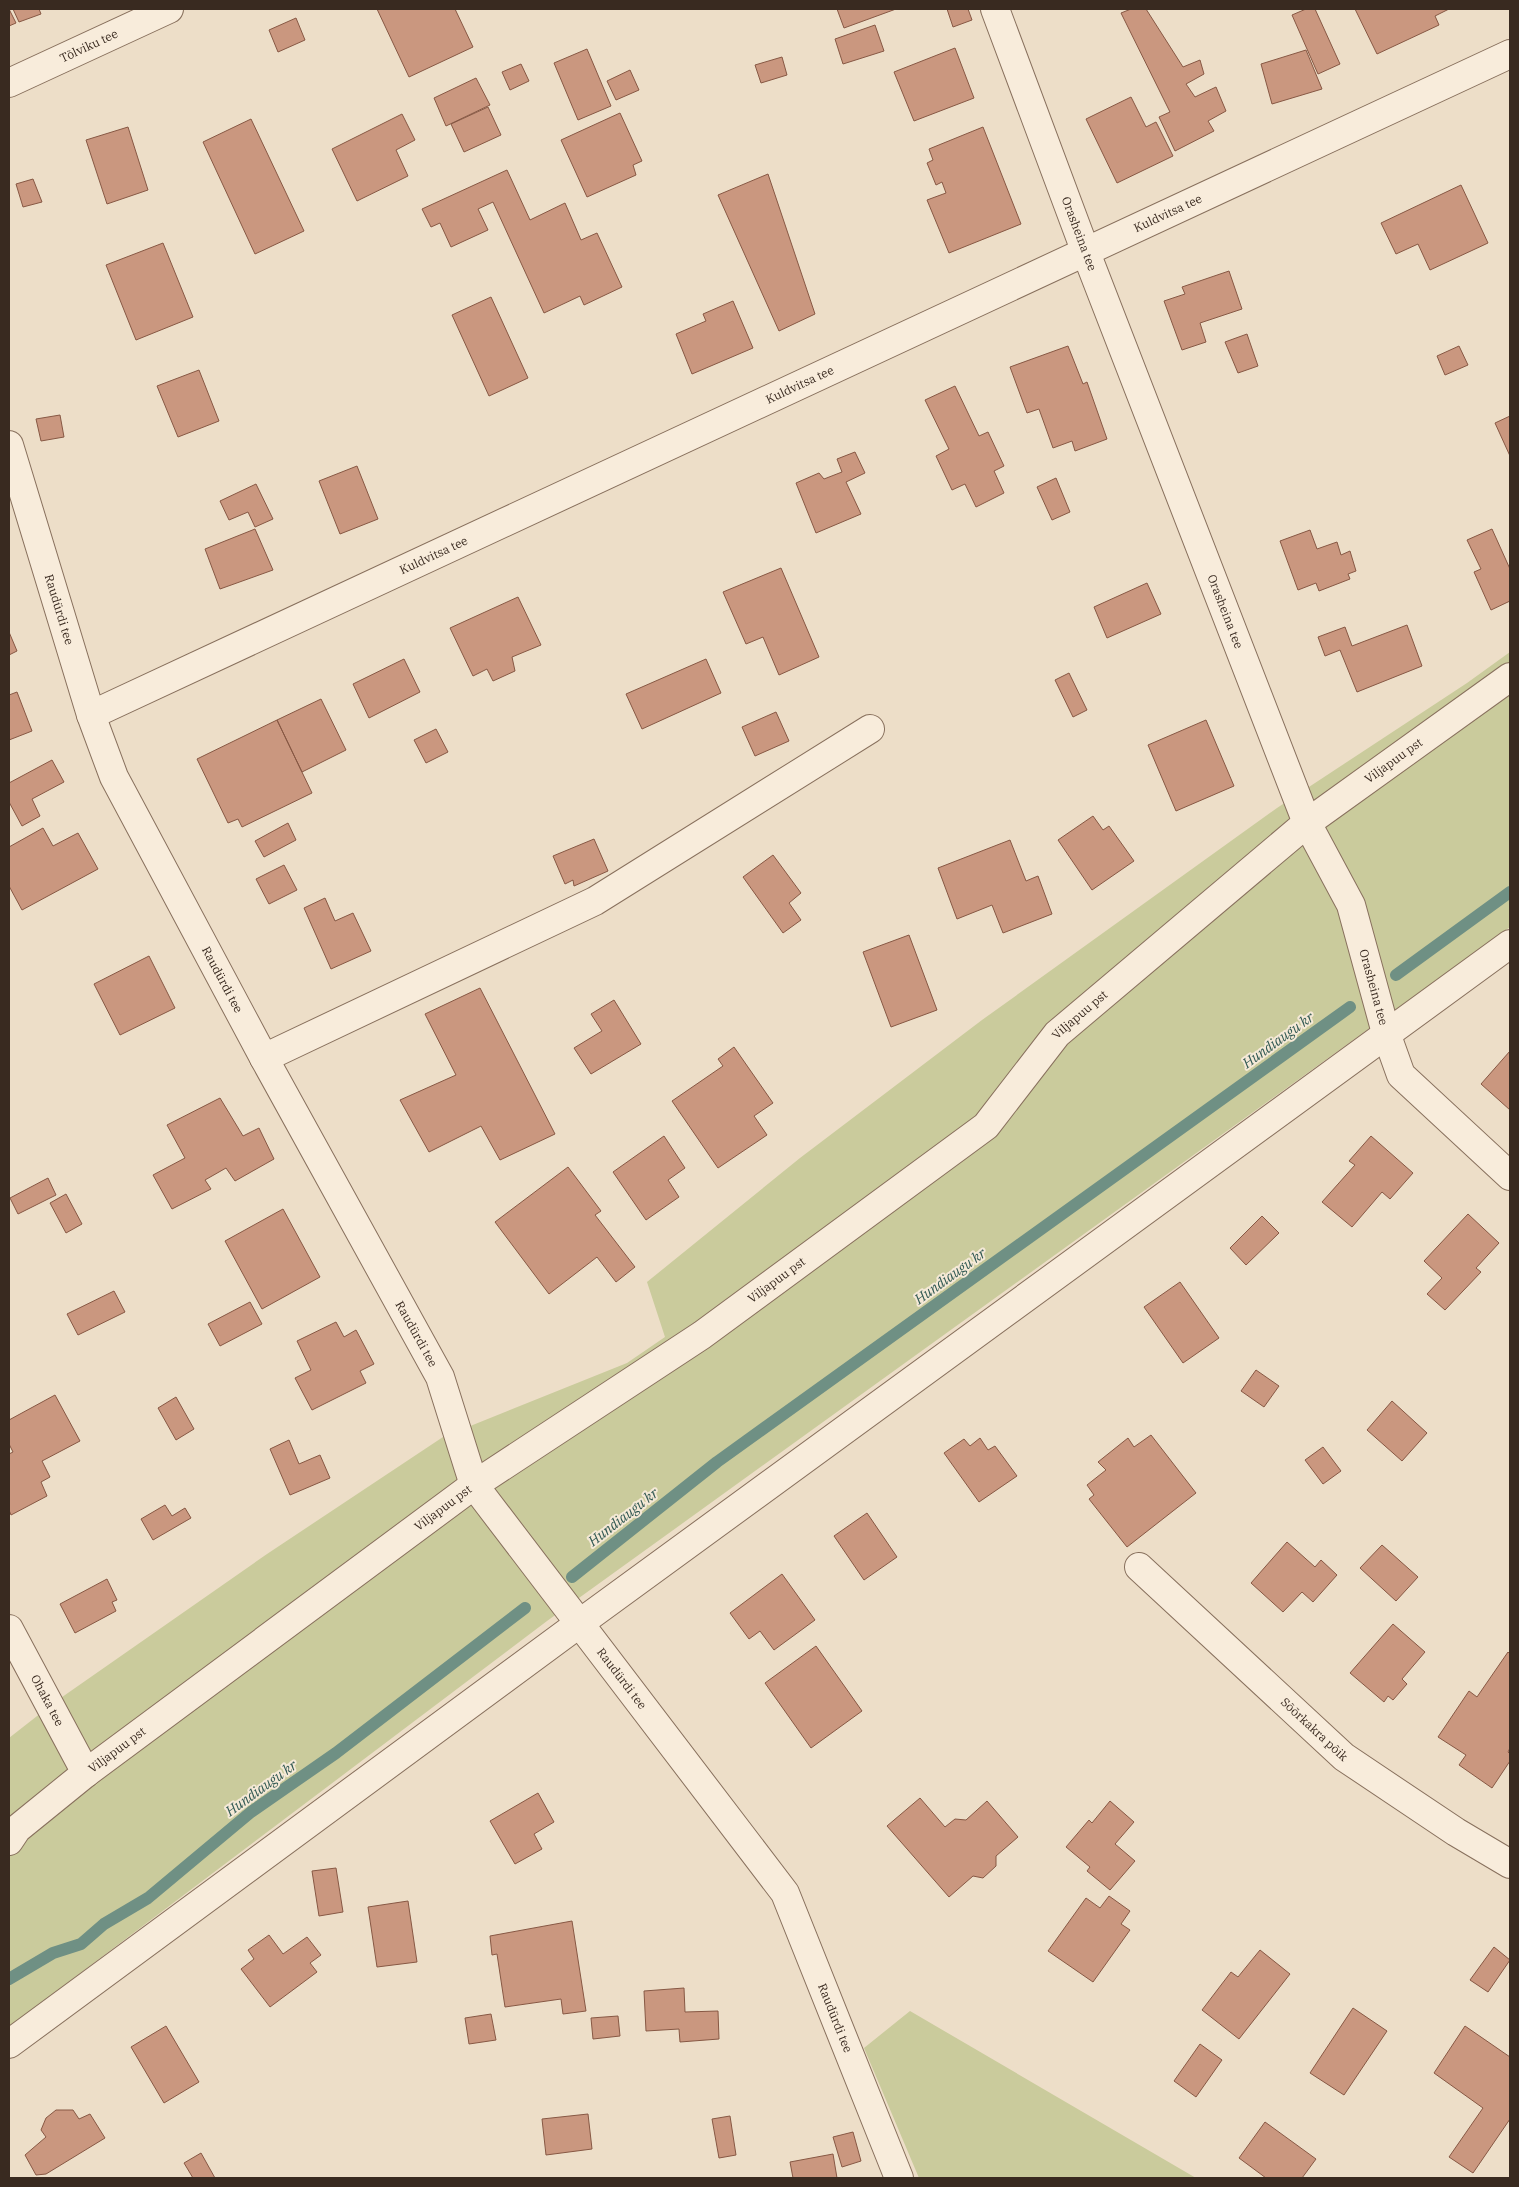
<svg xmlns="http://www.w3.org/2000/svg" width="1519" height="2187" font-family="'IBM Plex Serif',serif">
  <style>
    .green { fill: #cacb9c }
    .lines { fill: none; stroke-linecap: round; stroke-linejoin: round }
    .stream { stroke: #6f9084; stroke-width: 12 }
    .building { fill: #ca977f; stroke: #875844 }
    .minor-casing { stroke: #88705d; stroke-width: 30 }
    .minor { stroke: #f8ecdb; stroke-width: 28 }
    .labels { text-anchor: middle; stroke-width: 4; stroke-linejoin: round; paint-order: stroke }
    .street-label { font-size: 12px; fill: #392a20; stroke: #f5e9d7 }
    .water-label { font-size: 14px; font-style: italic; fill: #305852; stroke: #f5e9d7 }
  </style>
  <rect width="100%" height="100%" fill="#eddec8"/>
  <path class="green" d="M1510,652v275l-963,694 -538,406v-289l46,-36 212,-148 176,-117 184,-74 38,-26 -18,-55 153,-124 182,-138 295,-212 190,-125z
    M910,2011l286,167h-277l-55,-130z"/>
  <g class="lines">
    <path class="stream" d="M1396,975l114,-83
      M572,1577l145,-115 633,-455
      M9,1979l44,-26 28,-9 23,-20 44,-26 103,-86 85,-59 189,-145"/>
  </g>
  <path class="building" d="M9,9l7,14 -7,3z
    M13,9h26l2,5 -22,8z
    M377,9h78l18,38 -64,30z
    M837,9h59l-52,19z
    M947,9h21l4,11 -19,7z
    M1131,9h15l37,58 17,-7 4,14 -18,10 9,13 21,-10 10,24 -18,10 6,10 -39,20 -16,-34 11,-5 -49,-99z
    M1306,9h9l25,55 -22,10 -26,-59z
    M1355,9h94l-14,7 4,9 -62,29z
    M296,18l9,22 -27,12 -9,-22z
    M875,25l9,26 -41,13 -8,-25z
    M955,48l19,50 -60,23 -20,-49z
    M587,49l24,57 -33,14 -24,-57z
    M1306,50l16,39 -50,15 -11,-40z
    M782,57l5,18 -26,8 -6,-18z
    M521,64l8,17 -19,9 -8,-18z
    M630,70l9,20 -23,10 -9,-19z
    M476,78l14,27 -44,21 -12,-28z
    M1131,97l15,30 10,-5 17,34 -56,27 -31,-64z
    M488,107l13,28 -37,17 -13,-28z
    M620,113l22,48 -9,4 3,10 -49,22 -26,-57z
    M402,114l13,26 -19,10 12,26 -51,25 -25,-52z
    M251,119l53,112 -49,23 -52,-112z
    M128,127l20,63 -41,14 -21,-64z
    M983,127l38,97 -72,29 -22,-53 19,-7 -4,-11 -6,3 -9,-22 6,-3 -4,-11z
    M507,170l23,50 35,-17 16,37 16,-7 25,54 -38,18 -4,-9 -36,17 -51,-111 -15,7 10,21 -37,17 -11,-24 -9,4 -9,-18z
    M768,174l47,140 -36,17 -61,-136z
    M33,179l9,23 -19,5 -7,-23z
    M1461,185l27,58 -58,27 -12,-26 -22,10 -15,-31z
    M163,243l30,74 -57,23 -30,-75z
    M1229,271l13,38 -42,14 6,19 -24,8 -18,-49 21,-7 -3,-7z
    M491,297l37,81 -39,18 -37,-81z
    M733,301l20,47 -61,26 -16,-40 30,-13 -3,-7z
    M1247,334l11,32 -20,7 -13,-31z
    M1068,346l15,38 4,-2 20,57 -32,12 -3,-10 -19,7 -14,-39 -12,4 -17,-46z
    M1459,346l9,19 -23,10 -8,-19z
    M199,370l20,51 -41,16 -21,-51z
    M955,386l24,50 9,-4 16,34 -10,5 10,22 -28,14 -11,-23 -13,6 -16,-34 13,-7 -24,-49z
    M60,415l4,22 -23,4 -5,-22z
    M1510,416v40l-15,-33z
    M855,452l10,21 -19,9 15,32 -45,19 -20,-50 23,-10 5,6 18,-7 -5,-13z
    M357,466l21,53 -38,15 -21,-53z
    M1056,478l14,34 -18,8 -15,-33z
    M256,484l17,35 -18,8 -7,-15 -19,8 -9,-19z
    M255,529l18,41 -53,19 -15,-40z
    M1492,529l18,40v32l-19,9 -17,-38 7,-3 -14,-29z
    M1310,530l7,19 20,-7 4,13 9,-4 6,20 -8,3 2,5 -31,12 -3,-8 -18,7 -18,-49z
    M781,568l38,89 -40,18 -16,-38 -17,7 -23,-52z
    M1147,583l14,31 -54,24 -13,-31z
    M518,597l23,48 -29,12 3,14 -22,10 -6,-12 -14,7 -23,-48z
    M1407,625l15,41 -65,26 -17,-42 -15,6 -7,-19 27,-10 7,19z
    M9,632l8,19 -8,4z
    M404,659l16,33 -51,26 -16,-34z
    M706,659l15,34 -79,36 -16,-35z
    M1069,673l18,37 -14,7 -18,-37z
    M17,692l15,39 -23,9v-45z
    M321,699l25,51 -44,22 -25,-52z
    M776,712l13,29 -34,15 -13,-29z
    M277,720l35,73 -70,34 -4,-8 -10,4 -31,-64z
    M1206,720l28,66 -58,25 -28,-66z
    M436,729l12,23 -22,11 -12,-23z
    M52,760l12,22 -32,17 8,17 -18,10 -13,-24v-19z
    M1093,816l10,14 6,-4 25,35 -42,29 -34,-50z
    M288,823l8,17 -32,17 -9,-16z
    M43,828l10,18 25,-13 20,36 -76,41 -13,-24v-39z
    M594,839l14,32 -34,15 -1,-6 -8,4 -12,-28z
    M1010,840l16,41 12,-5 14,38 -49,19 -11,-28 -35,14 -19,-51z
    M773,855l28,38 -12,10 12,17 -18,13 -40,-56z
    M284,865l13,25 -28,14 -13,-25z
    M325,898l10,23 18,-8 18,38 -40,18 -27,-61z
    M909,935l28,75 -46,17 -28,-75z
    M149,956l26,52 -55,27 -26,-51z
    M480,988l75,146 -55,26 -19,-34 -52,26 -29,-52 56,-25 -31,-61z
    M614,1000l27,44 -50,30 -17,-26 28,-17 -11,-17z
    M734,1047l39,56 -19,13 13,19 -49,33 -46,-67 51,-35 -5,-7z
    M1510,1051v59l-29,-26z
    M220,1098l23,38 16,-8 15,31 -39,22 -9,-13 -21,12 6,9 -39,20 -19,-34 32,-17 -18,-33z
    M664,1136l21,32 -17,12 11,17 -33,23 -33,-48z
    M1371,1136l42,37 -23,26 -8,-7 -30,35 -30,-25 33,-37 -6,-4z
    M568,1167l33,44 -6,4 40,52 -19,15 -19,-25 -48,37 -54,-72z
    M48,1178l8,17 -38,19 -8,-16z
    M66,1194l16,30 -16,9 -16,-30z
    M283,1209l37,68 -58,32 -37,-68z
    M1468,1214l31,29 -23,25 5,4 -36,38 -18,-16 15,-16 -18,-17z
    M1262,1216l17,17 -33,32 -16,-17z
    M1180,1282l39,56 -36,25 -39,-56z
    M114,1291l11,21 -47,23 -11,-21z
    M250,1302l12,22 -42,22 -12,-22z
    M336,1322l8,15 12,-7 18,34 -14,7 6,12 -54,27 -17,-32 16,-8 -14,-29z
    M1256,1370l23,16 -15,21 -23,-16z
    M55,1395l25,46 -38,20 8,16 -9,5 6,14 -36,19 -2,-5v-56l4,-2 -4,-8v-24z
    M176,1397l18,32 -18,11 -18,-32z
    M1392,1401l35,32 -25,28 -35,-31z
    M1151,1435l45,58 -69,54 -38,-48 5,-4 -7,-10 19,-15 -8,-8 30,-24 6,9z
    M980,1438l8,12 7,-4 22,30 -38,26 -35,-49 20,-14 6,7z
    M289,1440l10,24 21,-9 10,23 -40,17 -20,-46z
    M1323,1447l18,24 -18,13 -18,-24z
    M165,1505l7,11 13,-8 6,10 -38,22 -12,-21z
    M867,1513l30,44 -33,23 -30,-44z
    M1287,1542l28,25 6,-7 16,15 -24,27 -11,-10 -19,20 -32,-29z
    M1382,1545l36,32 -22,24 -36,-33z
    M782,1574l33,46 -41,30 -14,-19 -11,8 -19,-26z
    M107,1579l10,21 -5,2 4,9 -41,22 -15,-29z
    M1393,1624l32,28 -23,27 5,5 -14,16 -5,-4 -4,6 -34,-29z
    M816,1646l46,65 -51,37 -46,-65z
    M1508,1652l2,2v94l-2,4 2,2v7l-18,27 -33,-23 7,-10 -28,-18 31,-46 8,6z
    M538,1793l16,29 -20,12 8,15 -27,15 -25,-43z
    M920,1798l25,29 10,-8 11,1 21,-19 31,36 -22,19v10l-13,12 -10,-2 -24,21 -62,-71z
    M1110,1801l24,21 -19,22 20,17 -25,29 -23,-19 3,-4 -24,-20 23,-27 3,3z
    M336,1868l7,44 -24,4 -7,-45z
    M1109,1896l21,15 -9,13 9,6 -37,52 -45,-31 38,-53 14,10z
    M408,1901l9,61 -40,5 -9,-60z
    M572,1921l14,90 -23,3 -2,-15 -56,8 -8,-53 -5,1 -2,-19z
    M269,1935l14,19 24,-17 14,18 -11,8 7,9 -47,35 -29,-38 13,-10 -6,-9z
    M1494,1947l16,13 -22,32 -18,-12z
    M1260,1950l30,24 -51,65 -37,-29 29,-38 7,5z
    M684,1988l1,24 33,-1 1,28 -39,3 -1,-13 -33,2 -2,-40z
    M1353,2008l34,23 -43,64 -34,-22z
    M491,2014l5,26 -27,4 -4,-26z
    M618,2016l2,20 -27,3 -2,-21z
    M166,2026l33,56 -35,21 -33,-56z
    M1465,2026l45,31v62l-37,54 -24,-16 34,-49 -49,-35z
    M1200,2044l22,16 -26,37 -22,-16z
    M56,2110h17l6,9 11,-5 15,24 -59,36 -10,1 -11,-20 21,-18 -5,-7 5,-12z
    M588,2114l4,35 -46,6 -4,-36z
    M730,2116l6,39 -17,3 -7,-39z
    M1265,2122l51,37 -14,19h-36l-27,-20z
    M853,2132l8,29 -19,6 -9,-30z
    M201,2153l14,25h-22l-9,-15z
    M833,2154l4,24h-44l-3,-16z"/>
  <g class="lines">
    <g class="minor-casing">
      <g id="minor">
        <path id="s1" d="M995,9l90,241 222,573 44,82 35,128 15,42 109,101"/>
        <path id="s2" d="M9,83l160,-74"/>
        <path id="s3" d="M9,445l82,270 23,62 150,281 176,319 34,108 311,408 114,285"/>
        <path id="s4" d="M91,715l1419,-661"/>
        <path d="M264,1058l331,-157 275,-172"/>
        <path id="s5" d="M1139,1567l205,190 112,75 54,32"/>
        <path id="s6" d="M9,1629l77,144"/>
        <path id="s7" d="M9,1841l8,-12 69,-56 388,-288 228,-150 284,-209 71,-92 250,-211 203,-146"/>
        <path d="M9,2044l571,-421 930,-679"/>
      </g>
    </g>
    <use href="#minor" class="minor"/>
  </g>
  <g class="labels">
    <g class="street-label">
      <text dy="4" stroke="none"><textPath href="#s2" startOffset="88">Tõlviku tee</textPath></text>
      <text dy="4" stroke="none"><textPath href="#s4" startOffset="1188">Kuldvitsa tee</textPath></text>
      <text dy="4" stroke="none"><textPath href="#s1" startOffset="240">Orasheina tee</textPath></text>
      <text dy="4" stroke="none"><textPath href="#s4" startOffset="782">Kuldvitsa tee</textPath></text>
      <text dy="4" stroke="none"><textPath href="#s4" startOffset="378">Kuldvitsa tee</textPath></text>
      <text dy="4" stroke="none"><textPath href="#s3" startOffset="172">Raudürdi tee</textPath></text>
      <text dy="4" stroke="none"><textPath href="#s1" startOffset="645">Orasheina tee</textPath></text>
      <text dy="4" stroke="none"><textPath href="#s7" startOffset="1762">Viljapuu pst</textPath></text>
      <text dy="4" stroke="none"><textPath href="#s3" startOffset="578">Raudürdi tee</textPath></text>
      <text dy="4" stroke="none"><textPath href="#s1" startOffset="1050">Orasheina tee</textPath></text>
      <text dy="4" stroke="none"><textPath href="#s7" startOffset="1358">Viljapuu pst</textPath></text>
      <text dy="4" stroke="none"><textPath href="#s7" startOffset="952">Viljapuu pst</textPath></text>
      <text dy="4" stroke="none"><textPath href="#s3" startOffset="982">Raudürdi tee</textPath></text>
      <text dy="4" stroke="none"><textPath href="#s7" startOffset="548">Viljapuu pst</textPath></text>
      <text dy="4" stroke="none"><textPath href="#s3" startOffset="1388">Raudürdi tee</textPath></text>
      <text dy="4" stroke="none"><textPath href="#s6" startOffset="81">Ohaka tee</textPath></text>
      <text dy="4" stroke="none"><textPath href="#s5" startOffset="239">Sõõrkakra põik</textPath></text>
      <text dy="4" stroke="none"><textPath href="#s7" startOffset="142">Viljapuu pst</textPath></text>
      <text dy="4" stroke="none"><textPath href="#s3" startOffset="1792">Raudürdi tee</textPath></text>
    </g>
    <g class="water-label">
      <text transform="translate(1278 1040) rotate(-36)" y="5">Hundiaugu kr</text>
      <text transform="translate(950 1276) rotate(-36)" y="5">Hundiaugu kr</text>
      <text transform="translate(623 1517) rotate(-38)" y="5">Hundiaugu kr</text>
      <text transform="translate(261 1788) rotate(-36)" y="5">Hundiaugu kr</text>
    </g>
  </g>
  <rect width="1519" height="2187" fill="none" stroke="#392a20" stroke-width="20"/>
</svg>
